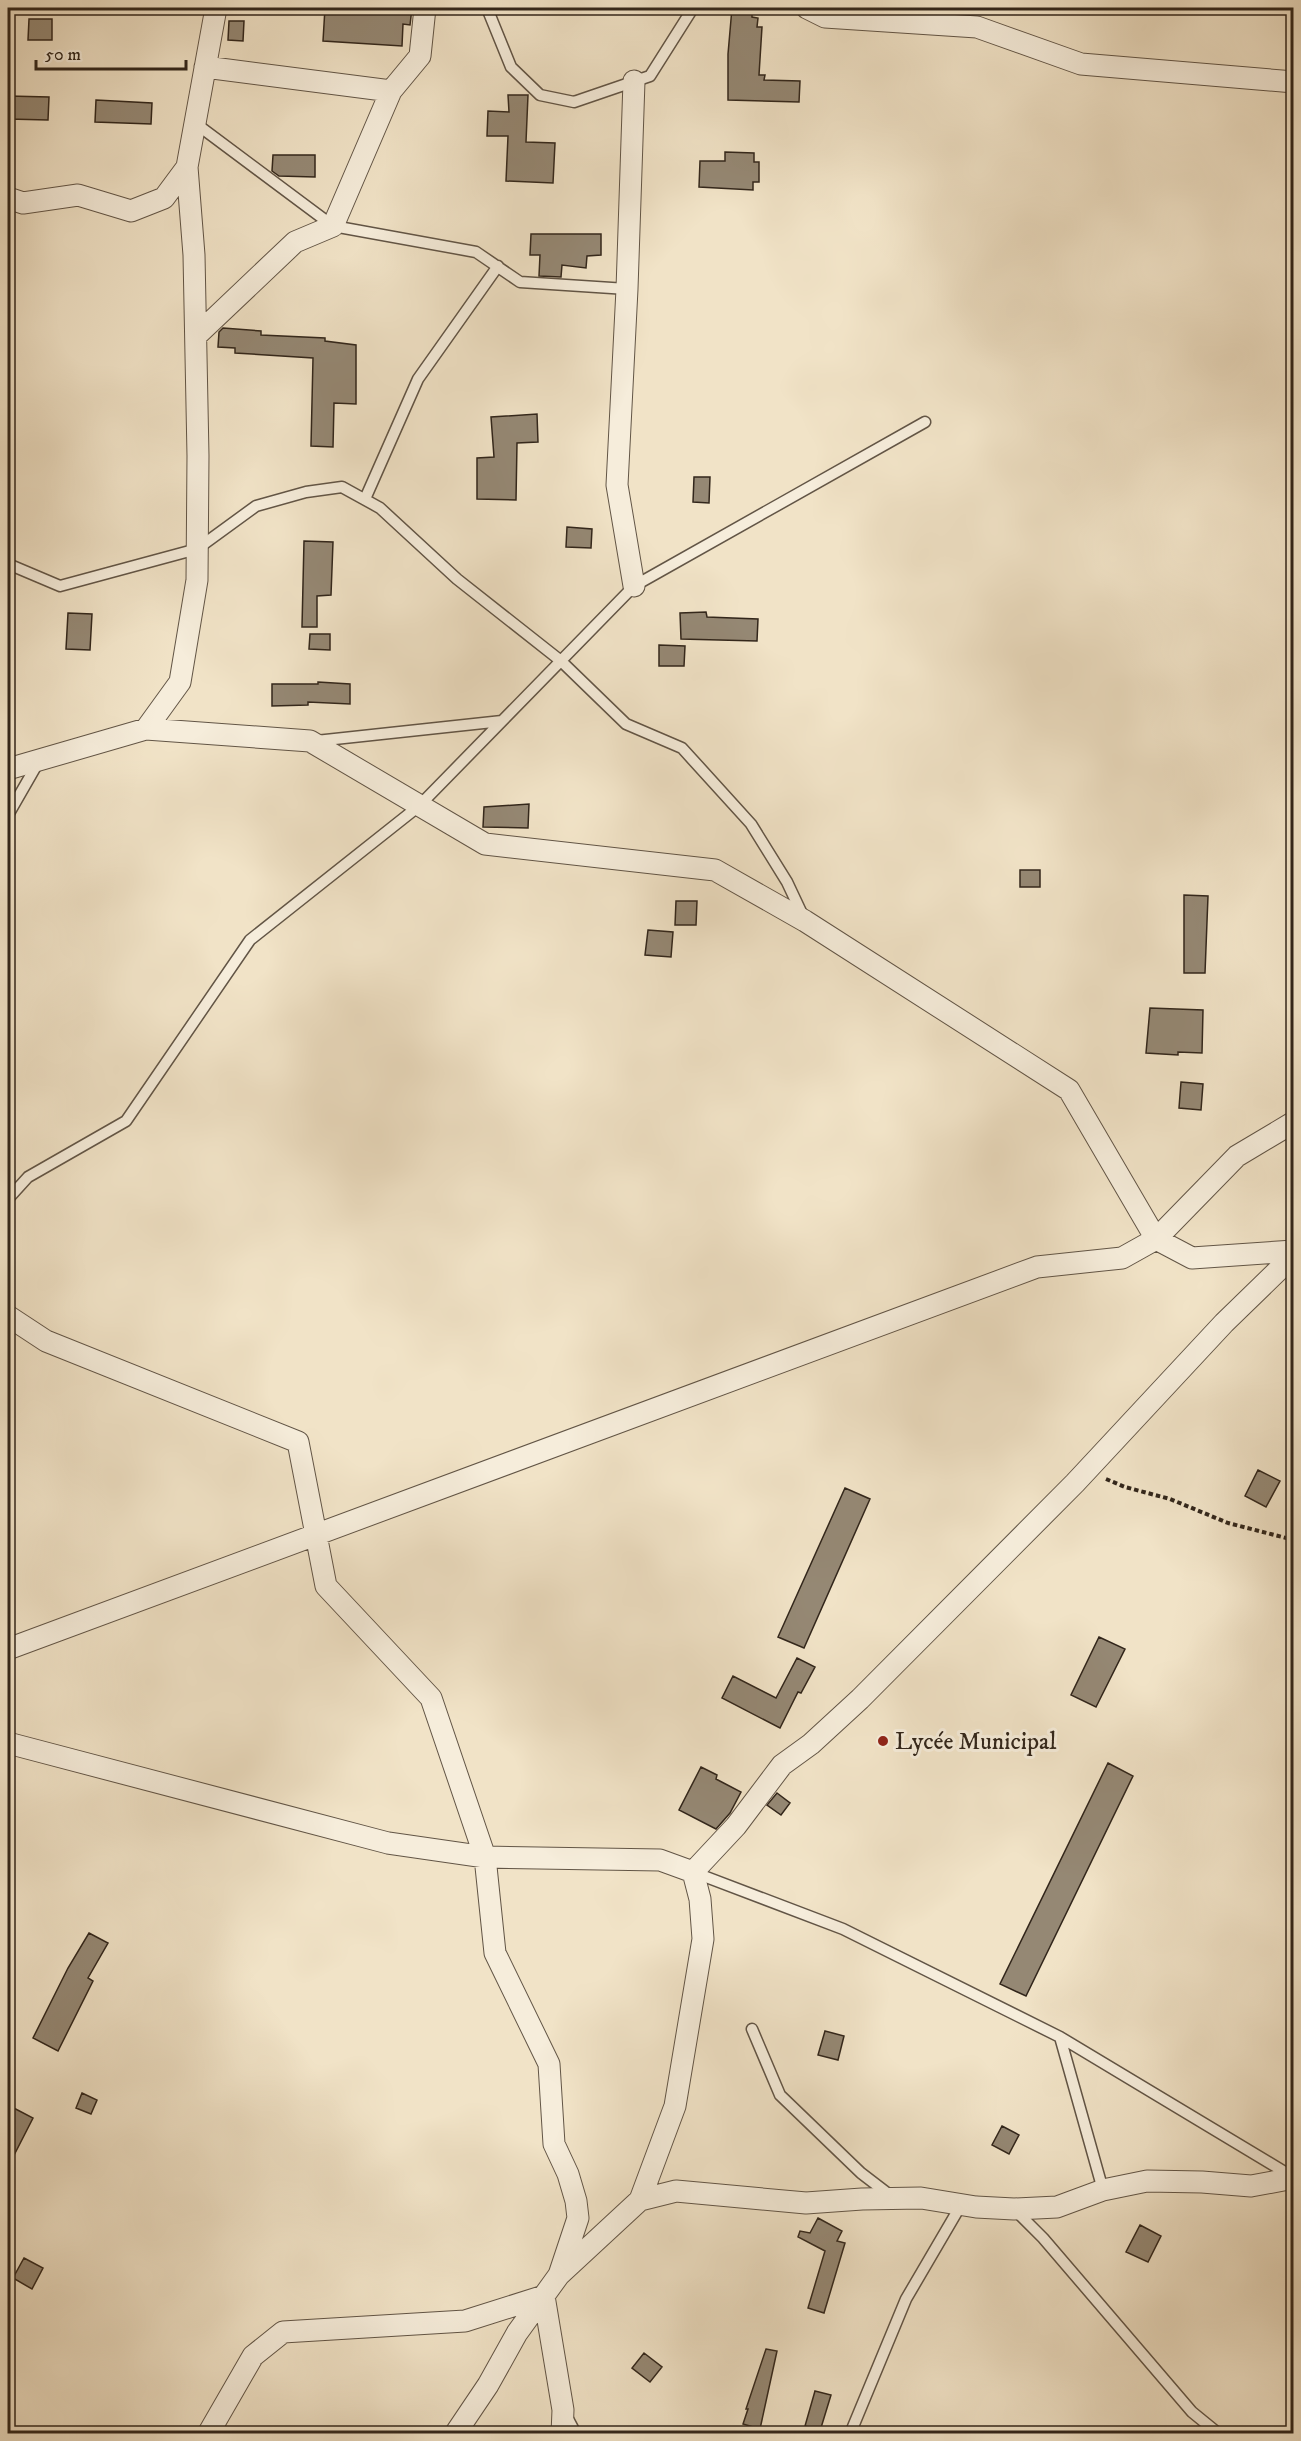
<svg xmlns="http://www.w3.org/2000/svg" width="1301" height="2441" font-family="'IM FELL DW Pica',serif">
  <style>
    .building { fill: #958874; stroke: #32261b; stroke-width: 1.5 }
    .lines { fill: none; stroke-linecap: round; stroke-linejoin: round }
    .lane-casing { stroke: #625546; stroke-width: 13 }
    .street-casing { stroke: #625546; stroke-width: 23 }
    .path { stroke: #32261b; stroke-width: 4; stroke-dasharray: 4.5 3; stroke-linecap: butt }
    .lane { stroke: #f6eddb; stroke-width: 10 }
    .street { stroke: #f6eddb; stroke-width: 21 }
    .poi-dot { fill: #8f2418; stroke: #f6eddb; stroke-width: 2 }
    .labels { text-anchor: middle; stroke-width: 6; stroke-linejoin: round; paint-order: stroke }
    .poi-label { font-size: 24px; fill: #32261b; stroke: #f6eddb; text-anchor: start }
  </style>
  <rect width="100%" height="100%" fill="#f1e3c7"/>
  <filter id="stains"><feTurbulence type="fractalNoise" baseFrequency=".00333" numOctaves="4"/><feColorMatrix values="0 0 0 0 .2 0 0 0 0 .09 0 0 0 0 .02 0 0 0 .5 -.17"/></filter>
  <radialGradient id="worn" r=".72"><stop offset=".6" stop-color="#630" stop-opacity="0"/><stop offset="1" stop-color="#630" stop-opacity=".3"/></radialGradient>
  <path class="building" d="M325,8h87l-2,17 -7,-1 -1,22 -79,-5z
    M732,8h20v9l6,1 -1,9h5l-3,48h6l-1,5 36,1 -1,21 -71,-2v-46z
    M29,19h23v21h-24z
    M229,21h15l-1,20 -15,-1z
    M508,95h20l-2,47 29,1 -2,40 -47,-2 2,-45h-21l1,-25 21,1z
    M8,96l41,1 -1,23 -40,-1z
    M96,100l56,3 -1,21 -56,-2z
    M725,152l29,1v9h5v20h-6v8l-54,-3 1,-26h25z
    M273,155h42v22l-36,-1 -7,-5z
    M531,234h70v21l-14,1 -1,12 -24,-3 -1,12 -22,-1 1,-21h-10z
    M223,328l38,3v4l64,3v3l31,4v59l-22,-1 -1,44 -22,-1 2,-88 -78,-5v-5l-17,-1 1,-15z
    M537,414l1,28 -21,1 -1,57 -39,-1v-41l17,-1 -3,-40z
    M694,477h16l-1,26 -16,-1z
    M567,527l25,2 -1,19 -25,-1z
    M304,541l29,1 -2,53 -14,1v31h-15z
    M706,612l1,5 51,2 -1,22 -76,-2 -1,-26z
    M68,613l24,1 -2,36 -24,-1z
    M310,634h20v16l-21,-1z
    M659,645l26,1 -1,20h-25z
    M318,682l32,2v20l-42,-2v3l-36,1v-22h46z
    M529,804l-1,24 -45,-1 1,-20z
    M1020,870h20v17h-20z
    M1184,895l24,1 -3,77h-21z
    M676,901h21l-1,24h-21z
    M648,930l25,2 -2,25 -26,-2z
    M1150,1008l53,2 -1,43 -24,-1v3l-32,-2z
    M1181,1082l22,2 -2,26 -22,-2z
    M1258,1470l22,11 -14,26 -21,-11z
    M845,1488l25,11 -66,149 -26,-11z
    M1099,1637l26,12 -29,58 -25,-12z
    M797,1658l18,9 -14,26 -3,-1 -18,36 -58,-30 11,-22 43,22z
    M1108,1763l25,13 -107,220 -26,-12z
    M701,1767l16,8 -1,4 25,13 -11,21 -14,16 -37,-19z
    M777,1793l13,10 -9,12 -14,-10z
    M89,1933l19,10 -20,35 5,3 -35,70 -25,-13 35,-70z
    M825,2031l19,5 -6,24 -20,-5z
    M82,2093l15,7 -6,14 -15,-6z
    M8,2105l25,13 -25,49z
    M1002,2126l17,9 -10,19 -17,-9z
    M818,2218l24,13 -5,10 8,2 -21,70 -16,-5 17,-57 -27,-14 2,-6 10,2z
    M1140,2225l21,11 -13,26 -22,-10z
    M24,2258l19,10 -11,21 -19,-11z
    M766,2349l11,2 -17,78 -17,-5 5,-15h-2z
    M644,2353l18,14 -12,15 -18,-14z
    M815,2391l16,4 -11,36 -15,-5z"/>
  <g class="lines">
    <g class="lane-casing">
      <path id="lane" d="M487,8l24,59 29,28 34,7 76,-26 43,-68
        M195,123l138,103 143,26 44,30 107,7
        M365,499l53,-120 80,-113
        M8,564l52,22 137,-37 59,-43 50,-14 36,-5 38,21 77,71 104,82 65,63 56,24 69,76 36,58 16,34
        M316,741l186,-20
        M8,815l31,-54
        M8,1199l20,-22 98,-56 124,-181 169,-134 215,-220 291,-164
        M693,1872l150,57 217,108 233,140
        M752,2029l28,66 81,78 30,23
        M1060,2037l43,153
        M1014,2209l29,29 149,174 27,22
        M566,2415l10,19
        M850,2434l56,-135 55,-94"/>
    </g>
    <g class="street-casing">
      <path id="street" d="M807,8l18,9 152,10 104,37 213,18
        M205,67l186,24
        M8,198l15,5 55,-8 53,16 33,-13 23,-31
        M196,336l99,-94 38,-16 58,-135 29,-35 5,-48
        M634,586l-17,-101 10,-196 7,-208
        M146,729l34,-47 17,-102 1,-124 -4,-201 -7,-88 29,-159
        M8,769l138,-40 164,12 175,103 230,26 90,51 264,169 87,149 36,19 102,-7
        M8,1316l38,25 252,101 28,144 105,112 54,159 10,96 54,111 5,80 14,30 8,27 2,17 -19,57
        M8,1649l1029,-382 85,-9 34,-19 81,-83 57,-34
        M8,1743l380,100 97,14 175,3 33,12 7,27 3,40 -28,167 -35,94 -81,75 -42,58 -29,52 -33,49
        M693,1872l43,-46 46,-61 29,-21 49,-45 215,-216 149,-160 70,-68
        M640,2200l36,-9 130,12 56,-4 59,-1 55,9 38,2 43,-2 46,-17 44,-9 55,1 49,4 43,-8
        M208,2434l45,-78 30,-24 182,-11 79,-25 19,114 -1,24"/>
    </g>
    <path class="path" d="M1106,1479l19,8 45,12 58,24 66,17
      M1294,1898v12"/>
    <use href="#lane" class="lane"/>
    <use href="#street" class="street"/>
  </g>
  <circle class="poi-dot" cx="883" cy="1741" r="6"/>
  <g class="labels">
    <g class="poi-label">
      <text x="895" y="1749">Lycée Municipal</text>
    </g>
  </g>
  <rect width="1301" height="2441" fill="none" stroke="#f1e3c7" stroke-width="30"/>
  <rect x="9" y="9" width="1283" height="2423" fill="none" stroke="#32261b" stroke-width="3"/>
  <rect x="15" y="15" width="1271" height="2411" fill="none" stroke="#32261b" stroke-width="1.5"/>
  <path d="M36 60v9h150v-9" fill="none" stroke="#32261b" stroke-width="3"/>
  <text x="45" y="60" font-size="18" fill="#32261b" stroke="#f6eddb" stroke-width="4.5" paint-order="stroke">50 m</text>
  <rect width="100%" height="100%" filter="url(#stains)"/>
  <rect width="100%" height="100%" fill="url(#worn)"/>
</svg>
